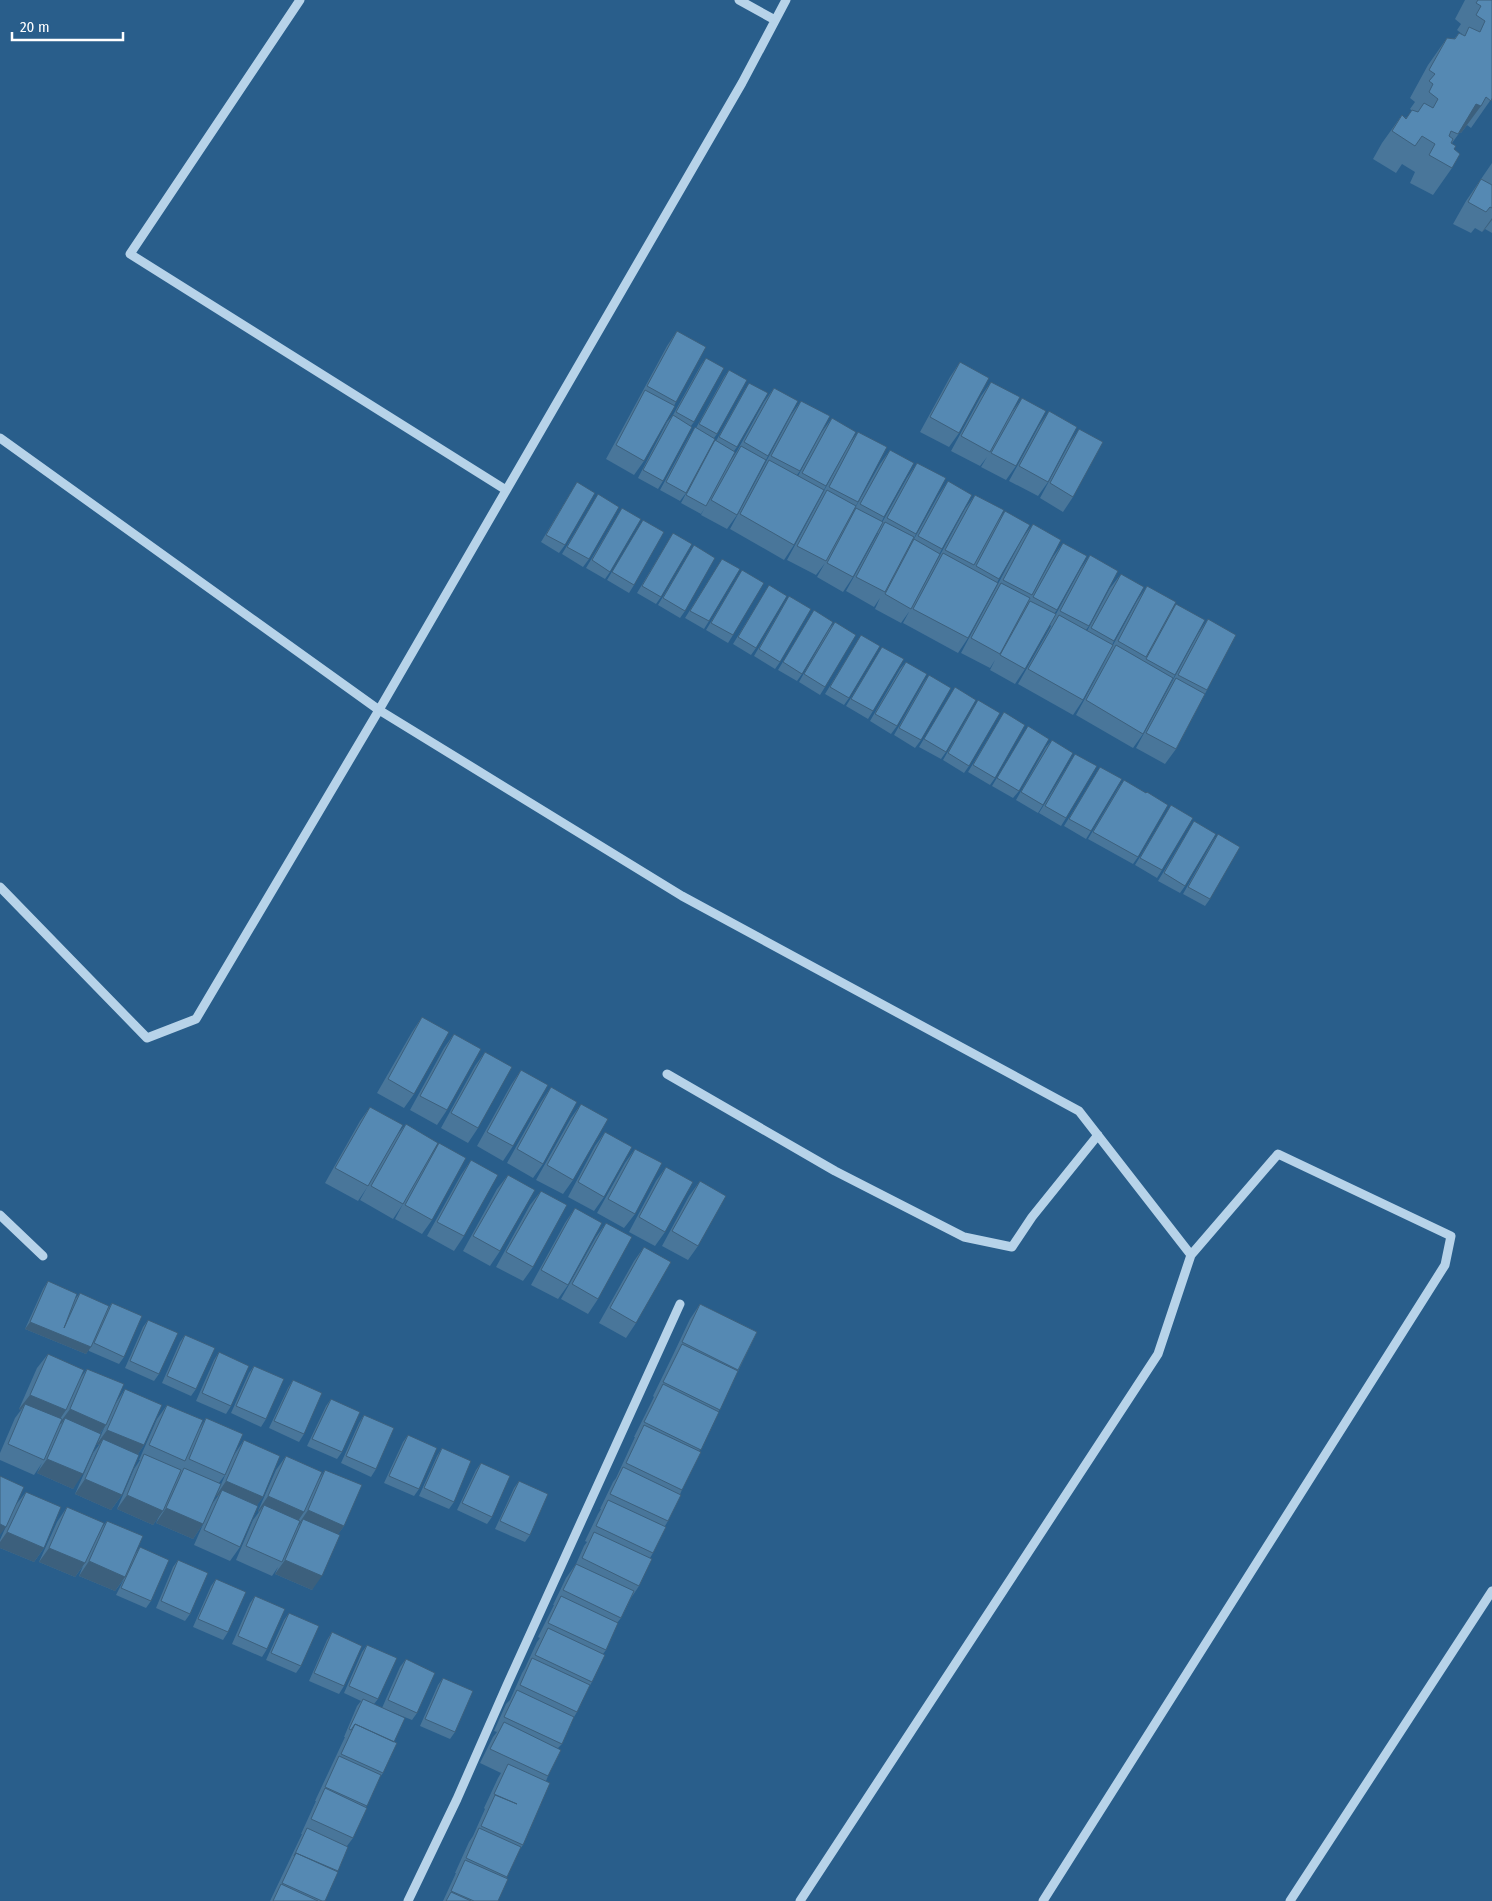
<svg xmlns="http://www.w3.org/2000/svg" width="1492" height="1901" font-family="'Fira Sans Condensed',sans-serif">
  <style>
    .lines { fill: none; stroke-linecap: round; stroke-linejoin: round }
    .minor { stroke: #b7d3e9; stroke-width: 9 }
    .wall { fill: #49769a }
    .shaded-wall { fill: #3c607d }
    .building { fill: #5589b3; stroke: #3c607d }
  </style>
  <rect width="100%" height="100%" fill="#295e8b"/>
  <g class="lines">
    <path class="minor" d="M300,0l-170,254 376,236
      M739,0l36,20
      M0,438l379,272 303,186 397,215 112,144 -33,99 -358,547
      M0,887l147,151 49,-19 183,-309 363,-627 44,-83
      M667,1074l168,97 129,66 48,10 20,-30 66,-82
      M0,1215l43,41
      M408,1901l49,-102 50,-114 173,-381
      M1043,1901l402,-636 6,-29 -173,-82 -87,101
      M1290,1901l202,-310"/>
  </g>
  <path class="wall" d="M1465,0h27v98l-21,30 -4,-3 -6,8 -1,-1 -8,11 2,6 -2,19 -19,27 -23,-12 5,-11 -13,-8 -6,9 -23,-14 9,-16 20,-28 4,3 7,-7 -3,-2 5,-7 -5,-4 18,-33 19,-27 7,1 5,-6 3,1 -5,-4 4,-6 -6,-5z
    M1492,163v70l-7,-4 -3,3 -7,-4 -4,5 -18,-9 13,-23z
    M677,331l-1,71 -32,59 -10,14 -28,-16 61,-113z
    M706,358l-12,64 -3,4 -28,55 -5,8 -20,-11 29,-56 6,-7 28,-50z
    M960,362l-1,71 -10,14 -29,-15 30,-55z
    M729,370l-12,64 -3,4 -28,55 -6,8 -20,-11 30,-55 6,-7 28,-51z
    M991,382l22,29 9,-13 -6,68 -10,14 -25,-13 6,-10 -7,9 -29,-15 30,-55z
    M749,383l-12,64 -3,4 -3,9 6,-9 27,-49 10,-14 -6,68 -31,59 -10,14 -26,-14 3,-6 -3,5 -20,-11 29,-55 6,-7 28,-50z
    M801,401l-1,70 -3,4 1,1 23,-43 11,-15 -6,68 -32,59 -10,15 -54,-31 61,-114z
    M1049,411l-1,71 -10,14 -29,-15 30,-55z
    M1079,429l-6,68 -10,15 -23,-14 29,-54z
    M858,432v70l-8,15 30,-53 10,-14 -6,67 -2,4 -3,7 28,-50 10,-15 -1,71 -7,14 29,-52 10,-15 -6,68 -31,60 -10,14 -26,-14 5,-11 -6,9 -28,-16 32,-58h-1l-24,44 -10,15 -26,-15 8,-14 -9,12 -29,-15 61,-114z
    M577,482l-12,63 -6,8 -18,-11z
    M598,494l-9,65 -6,8 -21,-13z
    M975,495l21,29 9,-13 -6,68 -31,59 -10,15 -55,-30 62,-114z
    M622,508l-12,64 -5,7 -19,-11z
    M643,520l-9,65 -5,8 -22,-13z
    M1033,524l-1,71 -8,14 29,-52 10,-14 -6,67 -3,4h2l24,-44 10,-15 -1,71 -3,4 1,1 23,-43 11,-14 -7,67 -2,4h1l24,-44 10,-15 23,27 6,-9 -1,71 -32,59 -10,14 -57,-33 32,-59 -25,44 -10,15 -55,-31 33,-58 -1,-1 -25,44 -10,15 -25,-14 5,-10 -5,8 -29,-15 61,-114z
    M673,533l-12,64 -5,7 -19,-11z
    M694,545l-9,66 -5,7 -22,-13z
    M722,559l-13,62 -5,8 -19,-11z
    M742,570l-9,65 -5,8 -22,-13z
    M769,585l-13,63 -5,7 -18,-11z
    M789,596l-9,66 -5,7 -21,-13 30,-52z
    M814,610l-12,64 -5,7 -19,-11z
    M1208,619l-1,71 -31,59 -11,15 -29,-16 62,-114z
    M835,622l-10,65 -5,8 -21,-13 30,-53z
    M861,635l-12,63 -5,7 -19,-11z
    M882,647l-9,64 -5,8 -22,-13z
    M906,662l-9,64 -6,8 -21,-13 30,-52z
    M929,675l-8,65 -6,8 -21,-13 30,-53z
    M955,687l-9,65 -5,7 -22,-12z
    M978,700l-9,66 -5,7 -21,-13 30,-52z
    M1004,712l-9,66 -5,7 -22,-13z
    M1028,726l-9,65 -6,7 -21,-12z
    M1052,740l-9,65 -5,8 -22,-13 30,-53z
    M1075,754l-9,64 -5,8 -22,-13z
    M1100,767l-9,64 -5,8 -22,-13z
    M1124,780l14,77 -5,7 -45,-25 31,-52z
    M1171,805l-9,65 -5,8 -22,-13z
    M1194,821l-9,65 -5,7 -22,-12z
    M1218,834l-8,65 -5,7 -22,-12 30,-53z
    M422,1017l-8,77 -10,14 -27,-15 35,-61z
    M454,1034l-7,76 -10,15 -27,-15 34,-62z
    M485,1052l-7,76 -10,15 -27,-15 34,-62z
    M521,1070l-8,76 -10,15 -26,-15 34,-61z
    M551,1087l-8,77 -10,14 -26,-15 34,-61z
    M581,1104l-8,76 -10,14 -27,-14 35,-62z
    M370,1107l-2,79 -10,15 -33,-18 35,-62z
    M406,1124l26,30 7,-11 -7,77 -10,14 -27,-15 8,-15 -10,15 -33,-19 35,-62z
    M605,1132l-1,65 -10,14 -26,-14 27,-51z
    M635,1149v65l-11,14 -27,-15 28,-50z
    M471,1160l-7,76 -10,15 -27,-15 34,-61z
    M666,1167l-1,65 -10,14 -26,-14 27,-51z
    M508,1175l-8,76 -10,15 -27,-15 34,-62z
    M700,1181l-2,65 -10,14 -26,-14 27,-50z
    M541,1191l-8,76 -10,14 -27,-14 34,-62z
    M575,1208l-7,77 -10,14 -27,-14 34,-62z
    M606,1223l-8,76 -10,15 -27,-15 35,-62z
    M644,1247l-8,76 -10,15 -27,-15 35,-62z
    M48,1281l28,17 4,-5 27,17 5,-7 12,54 -5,7 -30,-13v-2l-3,5 -61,-25 18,-40z
    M700,1304l57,28 -58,120 -31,69 -3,5 -12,27 -3,5 -11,28 -8,12 -10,20 -4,5 -11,27 -3,4 -11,28 -3,5 -12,25 -3,5 -12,27 -4,4 -10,28 -2,5 -23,64 -3,4 -14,30 -8,22h-55l13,-28h-1l14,-31 4,-6 12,-27 -1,-1 14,-30 3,-5 -21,-10 13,-26 4,-5 -3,-1 12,-27 4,-4 12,-27 3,-5 12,-26 3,-4 -2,-1 16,-32h-1l13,-27 10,-14 8,-18 3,-4 -2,-1 13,-27 3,-5h-1l13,-27 3,-4 19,-41h-1l20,-40 -1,-1 19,-39 18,-38z
    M148,1320l11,54 -5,7 -29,-13 18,-41z
    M185,1335l11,54 -5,7 -29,-13 18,-41z
    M219,1352l12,54 -5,8 -30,-13 18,-41z
    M48,1354l31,26 8,-11 29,34 9,-14 19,56 -6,9 -16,41 -11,15 -36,-16 18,-41 6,-8 -2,-1 8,-18 -5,8 -27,55 -36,-16 5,-10 -8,12 -34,-15v-7l15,-35 6,-8 -2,-1 18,-41z
    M254,1366l12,53 -5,8 -30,-14 18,-40z
    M293,1380l11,54 -5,8 -30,-14 19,-40z
    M331,1399l11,53 -5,7 -30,-13 19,-40z
    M167,1405l33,23 6,-10 19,57 -6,8 -16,41 -10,15 -37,-16 3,-7 -6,9 -36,-16 17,-40 6,-9h-1l18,-41z
    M364,1415l12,54 -5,8 -30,-14 18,-40z
    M408,1435l11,54 -5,7 -30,-13 19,-41z
    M244,1440l19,57 -6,8 -17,42 -10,14 -36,-16 18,-41 6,-8h-2l18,-41z
    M442,1448l12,54 -5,7 -30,-13 18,-40z
    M286,1456l33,23 6,-9 19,56 -6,8 -26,56 -37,-16 3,-7 -6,9 -36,-16 17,-40 6,-8 -1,-1 18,-41z
    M481,1463l11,54 -5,7 -30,-14 19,-40z
    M519,1481l11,54 -5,7 -30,-13 19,-41z
    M26,1492l18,56 -10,14 -34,-14v-8l15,-34z
    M67,1507l33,23 7,-9 29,32 4,-6 11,54 -5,7 -30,-13 8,-16 -9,12 -36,-15 4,-10 -8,11 -36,-15 18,-40z
    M178,1560l12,54 -5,7 -29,-13 17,-41z
    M216,1579l12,53 -5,8 -30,-13 18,-41z
    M255,1596l12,53 -5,8 -30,-13 18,-41z
    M289,1613l12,53 -5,7 -30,-13 18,-40z
    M332,1632l12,54 -5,8 -30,-13 18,-41z
    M367,1645l11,54 -4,5 20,38 -11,31 -3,4 -14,30 -13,31 -6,8 -22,55h-55l32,-67h-1l15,-33h-1l30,-64h-1l13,-31 4,-5 -17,-8 18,-41z
    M406,1659l11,54 -5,7 -30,-12 18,-41z
    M443,1678l12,54 -5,7 -30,-13 18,-41z"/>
  <path class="shaded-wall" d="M1476,104l5,2 -20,27 -4,-2z
    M1492,218v2l-7,9 -3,3z
    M30,1322l61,25 -5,7 -61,-25z
    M30,1395l36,15 -10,15 -31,-21 -4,6 -2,-1z
    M70,1409l36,16 -10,14 -31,-21 -4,6h-2z
    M107,1430l37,15 -10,15 -31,-21 -4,6 -2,-1z
    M47,1459l36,15 -10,15 -36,-16z
    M85,1479l37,16 -11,15 -36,-16z
    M226,1481l37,16 -10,14 -31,-21 -4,6h-2z
    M127,1495l36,16 -10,14 -36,-16z
    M268,1496l36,16 -10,15 -30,-22 -5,7 -1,-1z
    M166,1508l37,16 -10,15 -37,-16z
    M308,1510l36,16 -10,14 -31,-21 -4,6h-1z
    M0,1524l6,3 -6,8z
    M7,1532l37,16 -10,14 -34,-14v-6z
    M49,1548l36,15 -10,14 -36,-15z
    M285,1560l37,16 -10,14 -37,-16z
    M89,1561l36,16 -10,14 -36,-15z"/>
  <path class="building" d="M1478,0h14v98l-1,3 -5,-4 -5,9 -5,-2 -18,30 -7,-3 -2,5 4,3 -2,4 5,3 -2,3 6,5 -8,14 -23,-13 6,-11 -13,-8 -7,10 -23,-15 10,-16 4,4 6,-9 6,2 6,-9 9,5 5,-9 -9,-7 4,-8 -4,-3 6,-7 -6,-4 18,-32 8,1 4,-6 6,3 4,-9 11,5 5,-11 -9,-6 5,-9 -5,-3z
    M1481,179l11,6v23l-2,-1 -4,5 -18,-10z
    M677,331l29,16 -30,55 -29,-16z
    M706,358l18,10 -30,54 -18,-10z
    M960,362l29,16 -30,55 -29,-16z
    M729,370l18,10 -30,54 -18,-10z
    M991,382l29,15 -30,55 -29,-16z
    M749,383l19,10 -31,54 -18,-10z
    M774,388l24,13 -30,55 -24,-14z
    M645,390l30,16 -31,55 -28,-16z
    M1022,398l24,13 -30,55 -25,-13z
    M801,401l29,15 -30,55 -29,-15z
    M1049,411l28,16 -29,55 -29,-16z
    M673,415l19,12 -29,54 -20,-11z
    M832,418l24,14 -30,54 -24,-13z
    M695,427l20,12 -29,54 -20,-11z
    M1079,429l24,13 -30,55 -23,-14z
    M858,432l29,15 -29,55 -29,-15z
    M715,440l20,12 -29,54 -20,-11z
    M741,446l25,14 -29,55 -26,-15z
    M890,450l24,13 -30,54 -24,-13z
    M769,460l55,30 -30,55 -54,-31z
    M917,463l29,15 -30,56 -29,-16z
    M948,481l24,14 -30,54 -24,-13z
    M577,482l18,11 -30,52 -19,-10z
    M827,490l29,16 -30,55 -29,-15z
    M598,494l21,13 -30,52 -22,-12z
    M975,495l29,15 -30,55 -29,-15z
    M622,508l19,11 -31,53 -18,-12z
    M856,508l27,14 -30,55 -26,-14z
    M1005,511l25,14 -31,54 -23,-13z
    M643,520l21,12 -30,53 -22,-13z
    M885,522l29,15 -29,55 -29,-15z
    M1033,524l28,16 -29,55 -29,-15z
    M673,533l19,11 -31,53 -19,-11z
    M914,539l26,15 -29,55 -26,-15z
    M1063,543l24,13 -30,54 -24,-13z
    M694,545l21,13 -30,53 -22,-13z
    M943,553l55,30 -30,55 -55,-29z
    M1090,555l28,16 -29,55 -29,-15z
    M722,559l18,10 -31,52 -19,-10z
    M742,570l22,13 -31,52 -22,-12z
    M1121,574l23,13 -30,54 -23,-13z
    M1001,583l29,15 -30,56 -29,-16z
    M769,585l18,11 -31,52 -18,-11z
    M1147,586l29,16 -30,55 -28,-16z
    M789,596l22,13 -31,53 -21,-13z
    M1030,601l26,13 -31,55 -25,-14z
    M1176,604l29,16 -30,55 -29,-16z
    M814,610l19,12 -31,52 -19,-12z
    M1059,615l54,30 -30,55 -55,-31z
    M1208,619l28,16 -29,55 -29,-15z
    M835,622l21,13 -31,52 -21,-13z
    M861,635l19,11 -31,52 -19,-11z
    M1116,645l57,33 -30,56 -57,-34z
    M882,647l22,12 -31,52 -22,-12z
    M906,662l21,12 -30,52 -22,-12z
    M929,675l22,13 -30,52 -22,-12z
    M1176,678l29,16 -29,55 -30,-16z
    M955,687l21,13 -30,52 -22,-13z
    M978,700l22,13 -31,53 -21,-13z
    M1004,712l21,13 -30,53 -22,-13z
    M1028,726l21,13 -30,52 -22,-13z
    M1052,740l21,13 -30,52 -22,-13z
    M1075,754l22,12 -31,52 -21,-12z
    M1100,767l22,12 -31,52 -22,-12z
    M1124,780l22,13 1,-1 21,13 -30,52 -45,-25z
    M1171,805l22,13 -31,52 -22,-12z
    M1194,821l22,13 -31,52 -21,-13z
    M1218,834l22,13 -30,52 -22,-12z
    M422,1017l27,15 -35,62 -26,-15z
    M454,1034l27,15 -34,61 -27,-14z
    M485,1052l27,15 -34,61 -27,-15z
    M521,1070l27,15 -35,61 -26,-14z
    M551,1087l26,15 -34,62 -26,-15z
    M581,1104l27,15 -35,61 -26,-15z
    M370,1107l33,18 -35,61 -33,-18z
    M406,1124l32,19 -35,61 -32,-18z
    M605,1132l27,15 -28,50 -26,-15z
    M439,1143l27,15 -34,62 -27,-15z
    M635,1149l27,14 -27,51 -27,-15z
    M471,1160l27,15 -34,61 -27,-14z
    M666,1167l27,15 -28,50 -26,-15z
    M508,1175l27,15 -35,61 -27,-15z
    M700,1181l26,15 -28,50 -26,-15z
    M541,1191l26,14 -34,62 -27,-15z
    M575,1208l27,15 -34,62 -27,-15z
    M606,1223l26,14 -34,62 -26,-15z
    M644,1247l27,15 -35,61 -26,-15z
    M48,1281l29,13 -13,34 16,-35 29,13 -18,41 -61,-25z
    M112,1303l30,13 -18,41 -30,-14z
    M700,1304l57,28 -19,38 -56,-28z
    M148,1320l30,13 -19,41 -29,-13z
    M185,1335l30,13 -19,41 -29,-13z
    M682,1344l56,27 -18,39 -57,-28z
    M219,1352l30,14 -18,40 -29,-13z
    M48,1354l36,16 -18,40 -36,-15z
    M254,1366l30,13 -18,40 -30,-13z
    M87,1369l37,15 -18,41 -36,-16z
    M293,1380l29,13 -18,41 -30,-13z
    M663,1384l56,28 -18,38 -57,-28z
    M125,1389l37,16 -18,40 -37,-15z
    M331,1399l29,13 -18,40 -30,-13z
    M25,1404l37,15 -18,41 -36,-16z
    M167,1405l36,15 -18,41 -36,-16z
    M364,1415l30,13 -18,41 -30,-13z
    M65,1418l36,16 -18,40 -36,-15z
    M206,1418l37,16 -18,41 -36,-16z
    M644,1425l57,27 -19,38 -56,-27z
    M408,1435l29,13 -18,41 -30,-13z
    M103,1439l36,16 -17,40 -37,-16z
    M244,1440l36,16 -17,41 -37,-16z
    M442,1448l29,13 -17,41 -30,-14z
    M144,1454l37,16 -18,41 -36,-16z
    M286,1456l36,16 -18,40 -36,-16z
    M481,1463l29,13 -18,41 -30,-14z
    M623,1467l58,28 -13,26 -58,-27z
    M184,1468l37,16 -18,40 -37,-16z
    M325,1470l37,15 -18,41 -36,-16z
    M0,1476l24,11 -18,40 -6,-3z
    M519,1481l29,13 -18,41 -30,-14z
    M222,1490l36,16 -18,41 -36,-17z
    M26,1492l35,15 -17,41 -37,-16z
    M608,1500l58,27 -13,26 -57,-27z
    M264,1505l36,16 -18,41 -36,-16z
    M67,1507l37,16 -19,40 -36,-15z
    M303,1519l37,16 -18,41 -37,-16z
    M107,1521l36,15 -18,41 -36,-16z
    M594,1532l58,27 -13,27 -57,-28z
    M140,1547l29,13 -18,41 -30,-13z
    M178,1560l30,13 -18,41 -29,-13z
    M576,1564l58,27 -13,27 -58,-28z
    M216,1579l30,13 -18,40 -30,-13z
    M255,1596l30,13 -18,40 -29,-13z
    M561,1596l57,27 -12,27 -58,-27z
    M289,1613l30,13 -18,40 -30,-13z
    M548,1628l57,27 -13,27 -57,-27z
    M332,1632l30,14 -18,40 -30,-13z
    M367,1645l30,13 -19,41 -29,-13z
    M532,1658l58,27 -13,27 -57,-27z
    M406,1659l29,14 -18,40 -29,-13z
    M443,1678l30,13 -18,41 -30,-13z
    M517,1690l57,27 -12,27 -58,-27z
    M363,1699l42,19 -11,24 -39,-18 -4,6 -2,-1z
    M504,1722l57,28 -13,26 -58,-27z
    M355,1724l42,19 -14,30 -42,-19z
    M339,1756l42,19 -14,31 -42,-19z
    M508,1764l42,19 -27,62 -42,-19 14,-31 22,9 -23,-10z
    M325,1788l42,20 -14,30 -42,-19z
    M307,1828l41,19 -10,24 -42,-18 -2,3z
    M479,1828l42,19 -14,30 -41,-19z
    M296,1853l42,19 -13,29h-3l-40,-18z
    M465,1860l43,19 -10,22h-24l-23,-10z
    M281,1884l37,17h-45z
    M451,1892l20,9h-25z"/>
  <path d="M12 32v8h111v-8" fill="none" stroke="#ffffff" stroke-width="2.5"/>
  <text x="20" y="32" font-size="15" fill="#ffffff" stroke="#295e8b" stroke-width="4" paint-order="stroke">20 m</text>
</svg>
